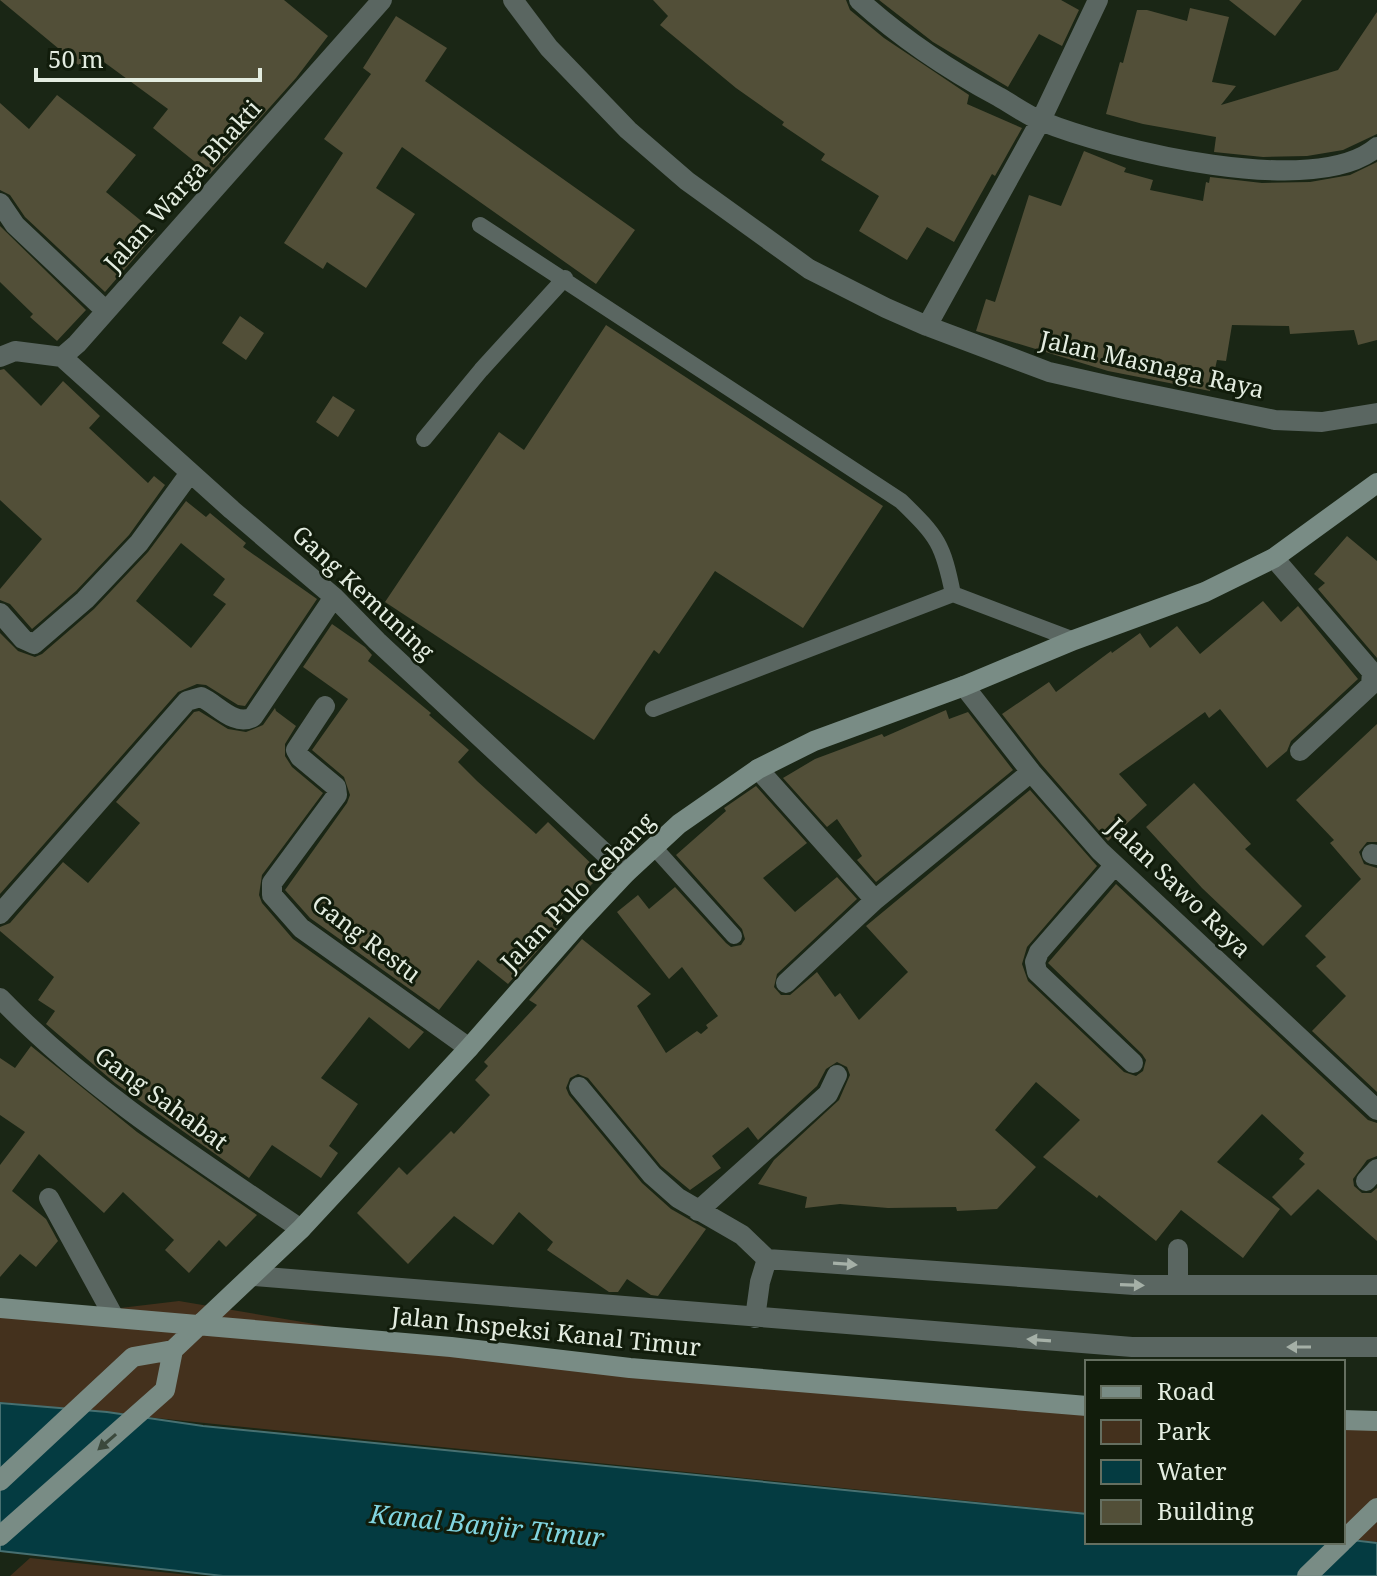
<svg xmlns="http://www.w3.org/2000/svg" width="1377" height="1576" font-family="'Noto Serif',serif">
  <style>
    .green { fill: #44311d }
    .water { fill: #043b41; stroke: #477071; stroke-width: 2 }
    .building { fill: #524f38; fill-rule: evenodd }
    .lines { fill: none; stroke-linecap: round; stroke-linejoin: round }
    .lane { stroke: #5a6661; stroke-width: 16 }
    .street { stroke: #5a6661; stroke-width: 20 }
    .secondary { stroke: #798c85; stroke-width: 20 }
    .oneway { fill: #a5b0a7 }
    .oneway2 { fill: #3b493c }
    .labels { text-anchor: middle; stroke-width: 6; stroke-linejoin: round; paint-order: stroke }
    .street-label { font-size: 24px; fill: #e3ece0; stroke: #111c0b }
    .water-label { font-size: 26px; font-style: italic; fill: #81d5e0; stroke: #111c0b }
  </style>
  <rect width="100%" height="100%" fill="#1a2615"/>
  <path class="green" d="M179,1301l288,49 620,53v110l-1087,-111v-94l95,3z
    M1343,1420l34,1v121l-34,-3z
    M30,1558l168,18h-188z"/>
  <path class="water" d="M0,1403l107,9 96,14 884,88v28h256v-3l34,4v33h-1154l-223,-25z"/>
  <path class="building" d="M0,0h284l44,36 -32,42 -86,96 -57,-46 15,-19 -75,-55 -11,14z
    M653,0h193l4,10 34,28 85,57 -2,9 55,24 -27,48 -3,-2 -38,68 -27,-15 -20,33 -48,-29 20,-35 -58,-36 4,-6 -43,-29 2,-3 -48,-34 -76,-63 8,-9z
    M879,0h182l18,10 -17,36 -23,-12 -31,53 -75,-45z
    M1229,0h73l-27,36z
    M1190,8l39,9 -17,65 24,4 -15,19 117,-35 39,-58v122l-34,16 -36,6 -44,1 -49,-5 2,-15 -73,-13 -37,-10 14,-52 3,1 14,-53h10l40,11z
    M396,16l51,32 -22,33 210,149 -39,54 -194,-137 -26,41 39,26 -49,74 -39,-26 -4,7 -39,-26 59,-90 -19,-14 47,-65 -8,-6z
    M57,95l79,60 -30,37 50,41 -51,59 -80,-75 -15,-22 -10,-5v-87l29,26z
    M1084,151l42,17 -2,4 29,8 -3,10 53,11 3,-19 3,1 1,-6 52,6 48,-1 40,-7 27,-13v178l-19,5 -4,-15 -64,4 -1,-8 -57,-1 -6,36 -9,-1 -7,31 -102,-20 -132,-40 10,-32 9,3 34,-107 32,11z
    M0,226l86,84 -29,31 -27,-24 3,-3 -33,-32z
    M240,316l24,17 -18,27 -24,-17z
    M606,325l277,181 -80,122 -88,-57 -56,83 -5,-4 -60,90 -209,-138 114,-170 25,18z
    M4,369l37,37 22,-25 37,35 -11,12 59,55 6,-7 11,9 -36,50 -53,56 -44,38 -22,-25 -10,-4v-11l42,-50 -42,-39v-130z
    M333,396l22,14 -17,27 -22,-15z
    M186,501l20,16 4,-4 36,30 -3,4 74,52 -72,107 -7,-1 -32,-20 -9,-1 -19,8 -178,202v-261l18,18 17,6 7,-3 52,-45 54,-57zM181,543l44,36 -12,16 13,9 -35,44 -55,-47z
    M1347,536l30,25v97l-59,-69 7,-6 -11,-9z
    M1263,601l18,21 17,-16 60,73 -67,62 -4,10 -20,17 -47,-59 -11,9 -4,-6 -86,62 28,31 -39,36 -67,-77 -39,-50 47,-32 7,10 55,-41 1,2 28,-20 10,15 27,-22 23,28z
    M332,624l33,23 7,8 -4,6 63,52 -2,2 40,35 -11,12 19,19 59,53 12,-12 54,52 -45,45 5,4 -54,61 -30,-24 -39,50 -129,-92 -25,-28 62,-87 3,-8 -6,-18 -32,-27 36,-51 -45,-32z
    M275,708l1,3 20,15 -11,18v12l7,11 31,26 -61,82 -3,20 3,8 31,36 131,93 -15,17 -40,-32 -48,61 37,26 -29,42 9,7 -17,25 -49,-33 -23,33 -134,-95 -69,-59 9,-13 -17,-11 16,-23 -54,-46v-4l10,-4 53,-61 25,21 52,-60 -24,-21 78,-90 5,-1 29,18 18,3 17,-7z
    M946,710l3,9 19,-7 45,58 -137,112 -19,-22 5,-4 -25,-37 -10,8 -44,-49 32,-19 67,-25 2,3z
    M1377,724v118h-10l-8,10 5,12 13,4v224l-65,-61 34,-35 -30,-30 10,-9 -21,-21 56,-57 -31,-36 4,-3 -38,-40z
    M1194,783l57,61 -6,5 57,57 -39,40 -61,-58 -56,-61z
    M756,786l51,57 -44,35 32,34 42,-35 20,22 -80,75 -3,13 7,8h9l27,-23 18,25 5,-4 19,27 49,-48 -42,-46 164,-136 67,76 -70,81 -5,17 6,17 96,91 12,4 7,-5 3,-11 -4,-6 -94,-91 68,-79 252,236 9,3v33l-10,4 -14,19 1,7 8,7h9l6,-5v53l-59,-52 -27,27 -19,-19 33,-33 -6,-5 5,-6 -42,-39 -45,48 63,47 -37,49 -62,-48 -25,31 -57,-46 -2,3 -54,-41 37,-37 -44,-38 -41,48 41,37 -39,42 -40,2 -1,-4 -68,1 -48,-4 -35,4 2,-11 -49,-13 16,-24 65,-60 11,-25 -3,-8 -10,-5 -11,7 -9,17 -59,54 -10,-13 -36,29 9,12 -31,22 -29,-24 -73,-88 -10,-4 -8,4 -4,10 3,7 73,88 29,26 35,20 -48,67 -7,-1 -24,-16 -9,13h-9l-62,-42 6,-8 -34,-30 -26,33 -39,-29 -46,48 -51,-51 42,-46 8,8 44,-44 3,3 36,-39 -15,-15 13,-14 -4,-4 53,-57 -8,-5 53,-61 69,55 -14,12 29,47 31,-22 4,3 7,-6 -2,-3 12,-9 -36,-49 -13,12 -52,-67 21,-17 11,14 26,-22 51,56 5,4 10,-2 4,-6 -3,-10 -66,-74 50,-44 -2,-3z
    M31,1046l106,86 120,83 -31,32 -7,-7 -30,33 -24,-23 9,-10 -51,-48 -19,21 -65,-59 -27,37 34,28 12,22 -22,26 -16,-13 -20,23v-112l25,-33 -25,-17v-57l15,10z"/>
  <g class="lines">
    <path class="lane" d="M480,225l421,276c37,36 42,43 52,93
      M424,439l57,-69 84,-92
      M653,709l300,-115 121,46
      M653,846l81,90"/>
    <path class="street" d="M513,0l36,48 79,82 59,51 122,88 77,39 41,18 122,46 75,17 151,31 47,2 55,-9
      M859,0c42,38 90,70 140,97 14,8 28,18 42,24 71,29 274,79 336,26
      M0,203l15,22 91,86
      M927,326l114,-206 57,-120
      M0,357l15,-6 47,6 15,-13 305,-344
      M62,357l170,153 102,87 43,44 249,232
      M1274,558l98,114 -1,13 -71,66
      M0,613l23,26 11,5 51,-44 54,-57 51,-70
      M964,686l67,86 69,79 277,259
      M325,706l-29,44 4,7 36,30 1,8 -65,88v12l29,33 168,120
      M758,769l117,131
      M1372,854l5,1
      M1114,866l-75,86 -4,10 2,10 96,91
      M0,914l187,-213 14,-4c16,7 33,30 52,20l81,-120
      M786,983l89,-83 156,-128
      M0,998c89,92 196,160 301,231
      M579,1087l73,88 26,23 64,37 25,24 367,26h243
      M1366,1181l11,-12
      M49,1198l65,119
      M698,1211l130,-117 9,-19
      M253,1276l879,71h245
      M1178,1285v-36
      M755,1318l5,-36 7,-23"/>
    <path class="secondary" d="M0,1308l451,39 179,21 457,38
      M1343,1420l34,1
      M0,1481l133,-124 40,-7 128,-121 168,-181 109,-124 48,-51 53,-49 79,-55 56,-28 150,-55 110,-46 131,-48 69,-34 103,-75
      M0,1536l165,-146 8,-40
      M1343,1541l34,-33
      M1307,1576l35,-34"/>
  </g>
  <defs><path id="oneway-solid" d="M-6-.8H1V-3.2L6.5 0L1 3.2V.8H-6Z" transform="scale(2)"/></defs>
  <g class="oneway">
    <use href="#oneway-solid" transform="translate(845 1264) rotate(4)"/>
    <use href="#oneway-solid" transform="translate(1132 1285) rotate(2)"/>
    <use href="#oneway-solid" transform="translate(1039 1340) rotate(-176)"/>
    <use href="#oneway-solid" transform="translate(1299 1347) rotate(180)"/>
  </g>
  <use class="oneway2" href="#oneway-solid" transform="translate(107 1442) rotate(139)"/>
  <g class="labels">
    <g class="street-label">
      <text transform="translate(183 186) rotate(-48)" y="8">Jalan Warga Bhakti</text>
      <text transform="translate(1152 365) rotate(13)" y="8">Jalan Masnaga Raya</text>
      <text transform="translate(363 593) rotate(43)" y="8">Gang Kemuning</text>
      <text transform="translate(1179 888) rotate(44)" y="8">Jalan Sawo Raya</text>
      <text transform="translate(578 892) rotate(-46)" y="8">Jalan Pulo Gebang</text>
      <text transform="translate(366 939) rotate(37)" y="8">Gang Restu</text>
      <text transform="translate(161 1099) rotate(36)" y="8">Gang Sahabat</text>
      <text transform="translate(546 1332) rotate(6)" y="8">Jalan Inspeksi Kanal Timur</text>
    </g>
    <g class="water-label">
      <text transform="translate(487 1526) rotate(6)" y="9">Kanal Banjir Timur</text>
    </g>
  </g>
  <rect x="1085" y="1360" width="260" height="184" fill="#111c0b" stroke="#656f60" stroke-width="2"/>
  <rect x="1101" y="1386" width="40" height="12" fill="#798c85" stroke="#656f60" stroke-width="2"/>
  <text x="1157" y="1400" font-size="24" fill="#e3ece0">Road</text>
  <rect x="1101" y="1420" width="40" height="24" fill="#44311d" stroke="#656f60" stroke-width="2"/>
  <text x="1157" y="1440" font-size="24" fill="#e3ece0">Park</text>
  <rect x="1101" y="1460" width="40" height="24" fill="#043b41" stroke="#656f60" stroke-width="2"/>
  <text x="1157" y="1480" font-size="24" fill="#e3ece0">Water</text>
  <rect x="1101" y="1500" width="40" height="24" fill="#524f38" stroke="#656f60" stroke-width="2"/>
  <text x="1157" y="1520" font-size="24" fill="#e3ece0">Building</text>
  <path d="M36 68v12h224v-12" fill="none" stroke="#e3ece0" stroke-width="4"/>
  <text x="48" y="68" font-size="24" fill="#e3ece0" stroke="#111c0b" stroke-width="6" paint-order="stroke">50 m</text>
</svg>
